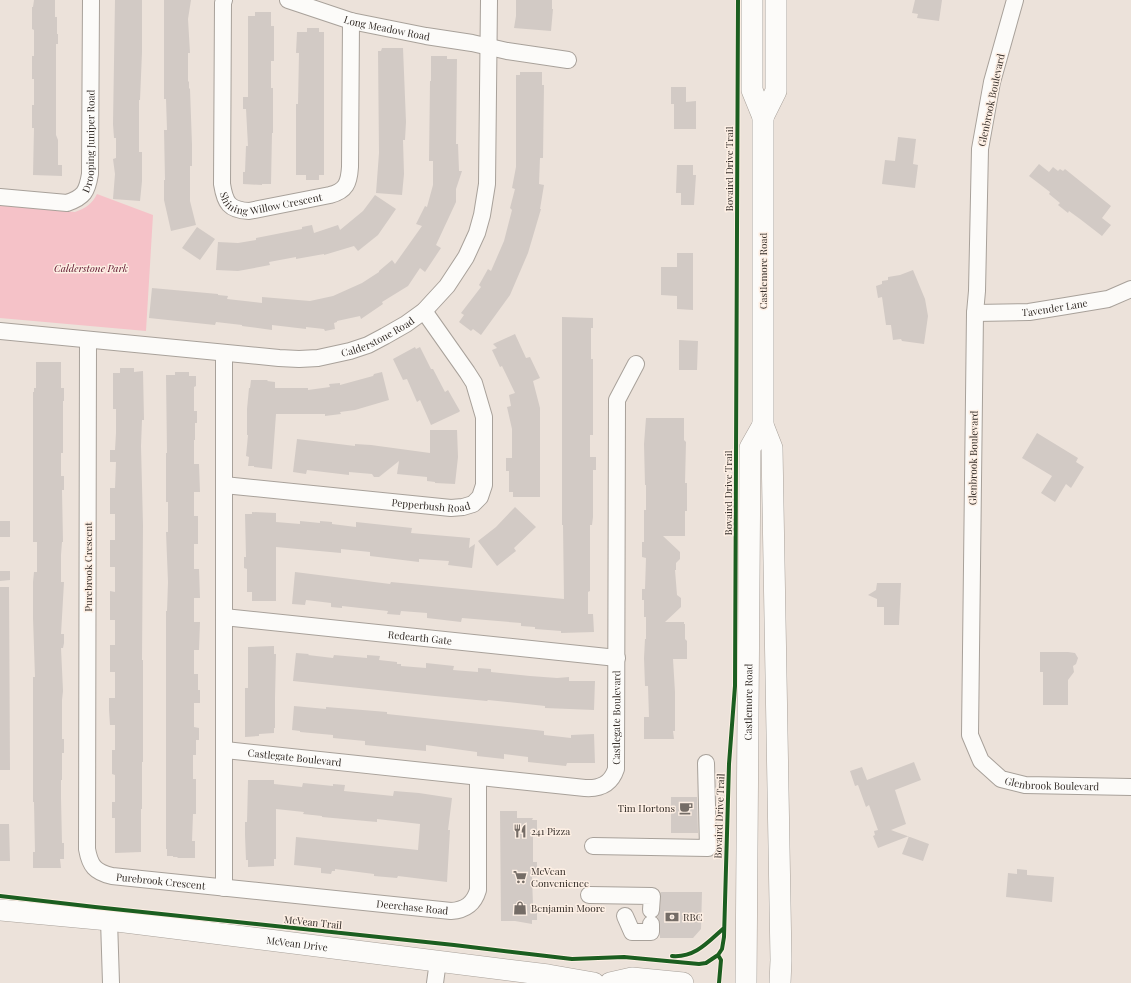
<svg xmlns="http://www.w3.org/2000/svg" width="1131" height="983" font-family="'Playfair Display',serif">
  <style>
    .green { fill: #f5c2c8 }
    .building { fill: #d2cac5 }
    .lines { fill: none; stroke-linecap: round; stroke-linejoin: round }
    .minor-casing { stroke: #a8a19a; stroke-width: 18 }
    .major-casing { stroke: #a8a19a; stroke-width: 22 }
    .minor { stroke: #fcfbf9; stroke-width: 16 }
    .major { stroke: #fcfbf9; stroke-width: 21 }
    .cycleway-casing { stroke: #fdefe4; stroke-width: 6 }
    .cycleway { stroke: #1b5e20; stroke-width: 4 }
    .labels { text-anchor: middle; stroke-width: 3; stroke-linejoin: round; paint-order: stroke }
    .street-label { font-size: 10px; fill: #332c27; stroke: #fdefe4 }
    .park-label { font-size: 10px; font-style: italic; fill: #5c112a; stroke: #fdefe4 }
    .poi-label { font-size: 10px; fill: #332c27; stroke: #fdefe4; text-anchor: start }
  </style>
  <rect width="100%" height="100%" fill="#ece2da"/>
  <path class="green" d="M97,194l56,21 -7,116 -146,-13v-113l75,7c11,-4 17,-8 22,-18z"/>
  <path class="building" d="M34,0h21v17h2v17h1v10h-2v91l2,5v25h4v11l-29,-1 1,-47h-2v-23h2v-26h-2v-23h2v-26l-2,-1v-22h1z
    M115,0h27v52l-2,48h-1v52h3v29l-2,20 -27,-2 2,-25 -2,-15 3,-1v-20h-2l-1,-14z
    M164,0h27l-3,19 2,34h-2v28l1,1v6l1,1 2,56v21h-2v35l6,24 -25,6 -7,-31v-20h1l-1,-50h3l-1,-31h-2z
    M516,0h36v9h1l-2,22 -37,-3 2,-12z
    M915,0h27l-3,21 -22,-3 1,-4 -6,-1z
    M255,12h16v14h3v35h-3v27h2v45h-1l-1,51h-9v1l-19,-1v-12h2l1,-26h2l-2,-37h-3v-12h5v-81h7z
    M307,28h12v4h5v143h-5v5h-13v-5h-10v-71h2l1,-51h-3l1,-21h10z
    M382,48h21l3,74 -1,18h-2l1,34 -2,21 -26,-2 3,-40 -1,-102h3z
    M431,56h16v3h10l-1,85h2l1,27h3l-6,18v13l-20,43 5,3 -16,24 -5,-4 -12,18 -26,16 1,2 -22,15 -1,-3 -23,5v1l-3,1 1,6 -10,2 -1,-2 -18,-2v2l-34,-4v5l-30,-4v-1l-26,-3 -1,3 -66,-7 3,-30 66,6v1l10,1 -1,3 35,4v-6l48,4 23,-5 29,-13 17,-11v-1l13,-11 3,4 27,-38 -6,-2 9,-18 2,1 6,-22v-24h-4l1,-80h1z
    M520,72h22v13h2l-1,73h-3l-1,26 5,1 -4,24h1l-13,44 -18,42 -29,40 -8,-6 -2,2 -12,-9 5,-7 -3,-2 20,-26 -2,-2 9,-16 3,2 13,-30 8,-31 -2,-2 5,-19 -3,-1 4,-21v-92h4z
    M671,87h15v15l10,-1v28h-22v-25h-3z
    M898,137l18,2 -3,25 5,1 -3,23 -33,-4 3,-24 10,1z
    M1039,164l10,8 4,-5 5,4 2,-2 3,2 2,-2 46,37 -9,12 9,7 -9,11 -22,-17 -11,-8 -1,2 -10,-8 2,-2 -11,-9 1,-2 -21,-16z
    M677,165h16v10h3l-2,30h-13v-12h-5z
    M375,195l21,14 -18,26 -20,16 -4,-5 -30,9v-1l-28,5v-2l-27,5 1,3 -32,6 -22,-1 2,-28 20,1 18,-3v-2l46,-9v-2l10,-2 2,8 24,-8 2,5 23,-19z
    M197,227l18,12 -15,21 -18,-12z
    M677,253h16v57l-16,-1v-13l-16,-1v-28h16z
    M913,270l12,29 3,17 -4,28 -22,-3 -1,-2 -8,1 -2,-15h-5l-4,-28 -4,1 -2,-12 6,-2v-3l6,-1v-3l12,-2z
    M562,317l31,1v10h-2v31h2v76h-3v22h6v13h-3v47l-1,8h-2v66l-2,1v22h5l1,18 -33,1v-2l-26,-2v-2l-14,-1v-3l-59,-5 -1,4 -34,-4v-5l-26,-2 -1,4 -13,-1 1,-3 -46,-5v2l-11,-1v-4l-25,-3 -1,5 -13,-1 3,-32 95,12 1,-2 173,17 -1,-74h-1z
    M515,334l11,24 4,-1 10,21 -7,3 7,27v89h-27v-5h-4v-21h-3v-13h6v-29l-5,-22 4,-1 -2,-11 6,-2 -13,-27 -2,1 -8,-17 5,-2 -4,-4z
    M679,340l19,1 -1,29h-18z
    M415,347l1,2 4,-2 11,22h2l12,23 3,-2 12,21 -1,1 -28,13 -11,-25 -3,2 -10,-23 -4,1 -10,-21z
    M36,362h25v26h3v13h-1v52h-2v23h3v14h-2l1,52h-1l-1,13v27h3l-3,52h3v9l-1,5h-2l2,43 -1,9v39h2v14h-2v27h-1v18l1,45h2v16h-4l1,9h-28v-16h2l-1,-50h-1v-125h2l-2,-59v-36l1,-10h3v-30h-4v-150h1v-4h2z
    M120,368h14v4l9,-1 1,49h-2l-1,26 2,79 -1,135h1v102h-1v47h-1v43l-26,1v-35h-3v-16h3v-27l-3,-1v-24h3v-25h-5l-1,-15v-12h6v-26h-5v-27h5v-25h-5v-29l5,1v-25h-5v-27h5v-26h-5v-26h5l1,-26h-6v-12h5l1,-17v-24h-3v-36h7z
    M175,372h14v4h7v10l-2,1v24h3v12h-2v17h-1v24h5l1,28h-6v24h4v28h-4v25h5l1,29h-6v24h6l-1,28h-5v24h4v16h2v13h-6v24l5,1v12h-3v15h-3v24h3v35h-3l-1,27h3v17h-18l1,-1h-5v-1h-6v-7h-1v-238h1l1,-29 -2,-50h2v-30h-2v-49h1l-1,-78h9z
    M382,372l7,28 -34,10 -15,2 1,2 -16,2v-2h-49l-4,55 -18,-2v-1h-6l1,-9 -3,-1 2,-21h-1v-26l2,-21h1l1,-8h17l-1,1 8,1v6h33v2l22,-3 -1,-3 11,-1v2l33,-9 1,-2z
    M646,418h38v22l2,2 -1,41h2v28h-2v25h-22l17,16v7l-4,4v7h-1l2,25 4,3v9l-16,15h19v2h1v15l2,2v18h-14l2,33v39h-2l1,8h-30v-22h5l-1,-31h-3l-1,-28 1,-19h1v-22h-2v-17h-2v-11h3l1,-31 -4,-1v-15h2v-32h2v-25h-1l-1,-41z
    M430,430h27l1,27 -3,27 -20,-1v-1l-8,-1v-4l-30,-3 2,-13 -20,16h-5l-2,-3 -23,-2v3l-42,-5 -1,4 -13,-2 4,-33 58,7v-2l16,1 59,8z
    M1037,433l41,25 -2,4 8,5 -13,21 -5,-4 -11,18 -14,-9 11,-17 -30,-18z
    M515,507l21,20 -22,21 2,3 -19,15 -19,-25 18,-14z
    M252,512l24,1v9l24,2v-3l20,2v-2l12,1v2l24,3v-5l56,6 -1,5 59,5 -1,10 6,-4 -3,24 -24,-3 1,-4 -30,-2v3l-49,-6v-4l-29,-3v4l-65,-6v54h-24v-9h-5v-23l-3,-1v-11h2l-1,-43h7z
    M0,521h10v16h-10z
    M0,571h10v9l-10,1z
    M877,583h24l-2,42h-15v-18h-7v-8l-9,-4 8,-5z
    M0,587h9l1,183h-10z
    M274,646v8h2l-1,44v30h-1v5l-15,1v2l-14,1v-49h3v-41z
    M1040,652h28l7,1 3,5 -2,6 -3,2 1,6 -6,8v25h-25v-33h-3z
    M296,653l13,1 -1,1 25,3 1,-3 33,3v-3l13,1 -1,4 18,2v2h4v2l25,2v-5l28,3 -1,4 25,2v-4l13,1v3l39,4 27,2 12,-1v4h26l-1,29 -49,-2v-2l-57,-6 -1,1 -52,-5 -142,-15z
    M294,706l32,3v-2l61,5v2l157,17v4l27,3v-3l23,-1 1,29h-28l-1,3 -38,-4v-5l-24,-3v5l-27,-3v-4l-51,-7v6l-61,-6v-4l-32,-3v-3l-33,-3v-1l-8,-1z
    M914,762l7,18 -26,10 11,34 -15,6 38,14 -6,17 -21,-7 7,-18 -31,12 -5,-12 2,-1 -1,-4 4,-1 -9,-25 -3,2 -8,-22 -3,1 -5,-15 12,-4 5,13z
    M248,780h26v4l28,3 1,-4 30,3v-2l12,1 -1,6 49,5 1,-5 25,2 33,5 -4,32h2l-3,52 -49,-6 -1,2 -23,-2v-2l-39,-5v2h-3l-1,3 -10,-1v-5l-27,-3 2,-28 122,13 2,-26 -43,-5v3l-55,-5v-1l-19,-2 1,-2 -28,-3v50h-2v7l-26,1v-7h-2l-1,-25v-13h2z
    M671,797h26l1,36h-27z
    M500,811h17v7h16l-1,2h5v14h-4v28h4v15h-5l1,28h4v15h-5v4l-17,-3h-14z
    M0,824h9l1,37h-10z
    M1017,869l10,1v5l27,2 -2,25 -46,-5 2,-24 9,1z
    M661,892h41l-1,37 -8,9h-33v-14l-3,-7 3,-6z"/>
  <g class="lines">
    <g class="minor-casing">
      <g id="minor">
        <path id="s1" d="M224,0l-1,3 -1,181c3,19 7,26 27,27l81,-16c16,-4 19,-12 20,-28l1,-146"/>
        <path id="s2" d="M288,0l63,21 75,15 46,7 35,8 61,9"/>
        <path id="s3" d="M1015,0l-23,82 -12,67 -3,142 -2,22 -5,422 11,26 20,18 24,6 106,2"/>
        <path id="s4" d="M0,197l67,6c17,-6 20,-11 23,-29l1,-174"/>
        <path id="s5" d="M975,313l54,-1 37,-6 42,-7 23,-10"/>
        <path id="s6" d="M0,331l279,27 20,1 19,-1 32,-7 18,-6 17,-9 21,-12 18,-13 23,-25 19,-29 11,-24 5,-18 5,-31 2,-184"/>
        <path id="s7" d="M88,341l-1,508c3,17 8,23 25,27l339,35c14,-1 23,-7 27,-21v-113"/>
        <path d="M224,354v534"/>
        <path id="s8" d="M224,485l227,23 12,-1 10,-3 7,-7 4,-12v-68l-10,-34 -7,-11 -43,-61"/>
        <path id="s9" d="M224,617l393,41"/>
        <path id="s10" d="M225,750l360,38c15,1 26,-4 31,-19l1,-369 19,-36"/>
        <path d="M593,846l115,2 -2,-85"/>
        <path d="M589,895l63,1 -1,14"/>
        <path d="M625,916l7,16h19v-8"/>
        <path d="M109,920l2,63"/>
        <path d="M435,983l3,-22"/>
      </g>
    </g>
    <g class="major-casing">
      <g id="major">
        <path d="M752,0v90l11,27v308l9,23 9,512 -1,23"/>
        <path d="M763,117l13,-26v-91"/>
        <path id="s11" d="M0,910l109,10 439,55 46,8"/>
        <path d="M610,983l22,-5 51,5"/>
        <path id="s12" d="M746,983l4,-535 13,-23"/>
      </g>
    </g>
    <use href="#minor" class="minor"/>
    <use href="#major" class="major"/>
    <g class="cycleway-casing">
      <path id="cycleway" d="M0,896l95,11 359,38 118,14 52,-2 75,7 7,-1 12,-8
        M672,956c23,2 36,-14 52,-28
        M719,983l2,-23 -3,-5 4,-6 2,-12 5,-173 6,-78 3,-686"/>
    </g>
    <use href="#cycleway" class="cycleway"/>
  </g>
  <defs>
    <g id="cafe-bare" transform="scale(1.08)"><path d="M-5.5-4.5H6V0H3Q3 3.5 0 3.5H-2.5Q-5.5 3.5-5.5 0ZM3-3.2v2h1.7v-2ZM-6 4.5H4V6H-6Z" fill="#746c66" stroke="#fdefe4" stroke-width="2.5" paint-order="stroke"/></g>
    <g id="restaurant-bare" transform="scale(1.08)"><path d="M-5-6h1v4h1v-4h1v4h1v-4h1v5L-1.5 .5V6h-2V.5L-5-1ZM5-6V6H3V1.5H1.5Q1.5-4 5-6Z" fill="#746c66" stroke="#fdefe4" stroke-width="2.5" paint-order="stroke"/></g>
    <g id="supermarket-bare" transform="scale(1.08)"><path d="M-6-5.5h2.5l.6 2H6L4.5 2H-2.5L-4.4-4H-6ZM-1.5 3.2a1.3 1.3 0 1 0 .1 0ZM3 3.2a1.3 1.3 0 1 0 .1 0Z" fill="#746c66" stroke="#fdefe4" stroke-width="2.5" paint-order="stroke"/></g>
    <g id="shop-bare" transform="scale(1.08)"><path d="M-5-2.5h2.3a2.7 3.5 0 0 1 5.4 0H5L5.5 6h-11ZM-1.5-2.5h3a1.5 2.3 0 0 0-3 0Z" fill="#746c66" stroke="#fdefe4" stroke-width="2.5" paint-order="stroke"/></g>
    <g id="bank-bare" transform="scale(1.08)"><path d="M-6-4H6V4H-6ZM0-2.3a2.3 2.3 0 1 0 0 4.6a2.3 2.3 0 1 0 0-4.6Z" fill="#746c66" stroke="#fdefe4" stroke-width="2.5" paint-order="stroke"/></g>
  </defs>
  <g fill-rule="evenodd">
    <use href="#cafe-bare" x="686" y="808"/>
    <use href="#restaurant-bare" x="520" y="831"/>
    <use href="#supermarket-bare" x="520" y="877"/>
    <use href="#shop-bare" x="520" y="908"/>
    <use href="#bank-bare" x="672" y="917"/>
  </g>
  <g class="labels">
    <g class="street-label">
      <text dy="4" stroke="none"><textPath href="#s2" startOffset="103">Long Meadow Road</textPath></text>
      <text transform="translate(991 100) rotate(-78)" y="4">Glenbrook Boulevard</text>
      <text dy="4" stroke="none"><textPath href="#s4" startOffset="140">Drooping Juniper Road</textPath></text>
      <text transform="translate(729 169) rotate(-90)" y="4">Bovaird Drive Trail</text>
      <text dy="4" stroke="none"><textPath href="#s1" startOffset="247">Shining Willow Crescent</textPath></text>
      <text transform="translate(763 271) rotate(-90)" y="4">Castlemore Road</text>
      <text dy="4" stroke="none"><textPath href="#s5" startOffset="80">Tavender Lane</textPath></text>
      <text dy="4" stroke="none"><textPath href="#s6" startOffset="383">Calderstone Road</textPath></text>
      <text transform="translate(973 458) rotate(-89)" y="4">Glenbrook Boulevard</text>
      <text transform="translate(728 493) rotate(-90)" y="4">Bovaird Drive Trail</text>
      <text dy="4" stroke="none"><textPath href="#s8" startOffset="208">Pepperbush Road</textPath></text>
      <text transform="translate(88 567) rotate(-90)" y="4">Purebrook Crescent</text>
      <text dy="4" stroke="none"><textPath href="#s9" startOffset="197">Redearth Gate</textPath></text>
      <text dy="4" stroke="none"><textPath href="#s12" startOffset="281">Castlemore Road</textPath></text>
      <text dy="4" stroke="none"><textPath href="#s10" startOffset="453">Castlegate Boulevard</textPath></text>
      <text dy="4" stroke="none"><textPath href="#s10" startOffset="70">Castlegate Boulevard</textPath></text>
      <text dy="4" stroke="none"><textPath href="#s3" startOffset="846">Glenbrook Boulevard</textPath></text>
      <text transform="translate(719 816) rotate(-88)" y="4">Bovaird Drive Trail</text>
      <text dy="4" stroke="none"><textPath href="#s7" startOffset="597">Purebrook Crescent</textPath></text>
      <text dy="4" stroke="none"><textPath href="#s7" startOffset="850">Deerchase Road</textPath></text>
      <text transform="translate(313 922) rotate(6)" y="4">McVean Trail</text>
      <text dy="4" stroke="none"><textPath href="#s11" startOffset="299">McVean Drive</textPath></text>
    </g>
    <g class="park-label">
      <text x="91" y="272">Calderstone Park</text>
    </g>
    <g class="poi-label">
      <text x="675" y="812" text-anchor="end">Tim Hortons</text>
      <text x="531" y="835">241 Pizza</text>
      <text x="531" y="875">McVean<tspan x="531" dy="12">Convenience</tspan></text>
      <text x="531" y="912">Benjamin Moore</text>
      <text x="683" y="921">RBC</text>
    </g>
  </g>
</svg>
